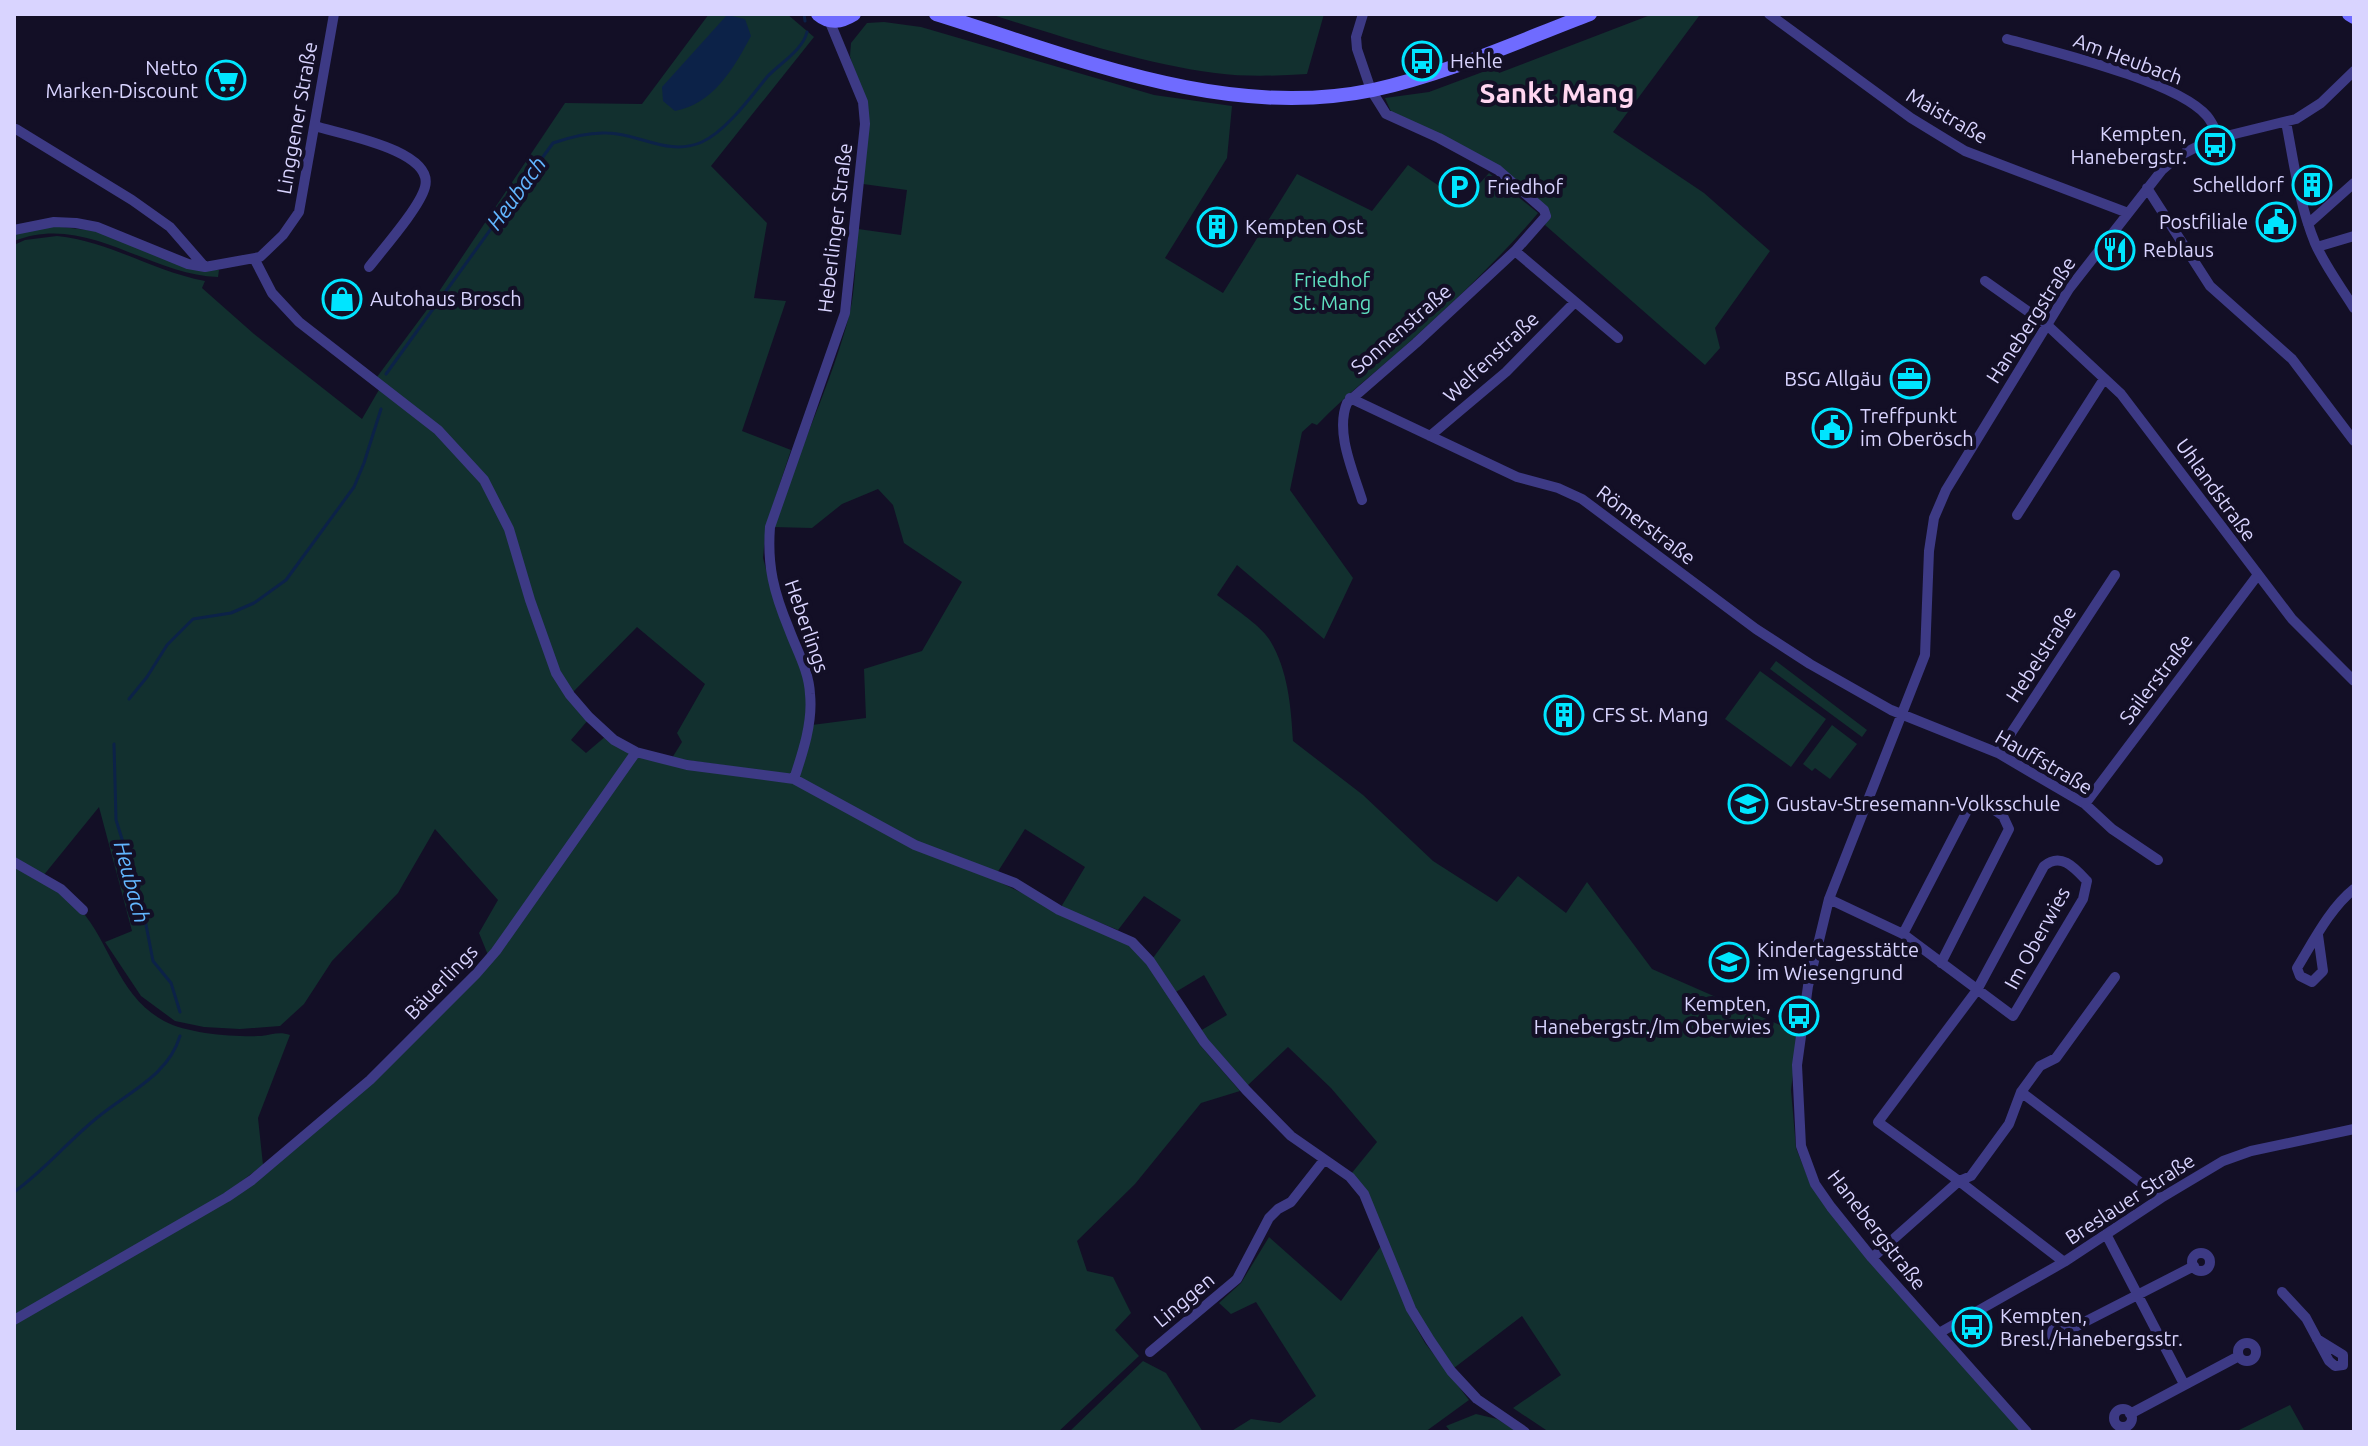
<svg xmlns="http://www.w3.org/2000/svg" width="2368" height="1446" font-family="Ubuntu,sans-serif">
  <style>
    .green { fill: #12302f }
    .water { fill: #0c2248 }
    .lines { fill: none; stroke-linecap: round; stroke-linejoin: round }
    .stream { stroke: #0c2248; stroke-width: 3 }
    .minor { stroke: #3d3a85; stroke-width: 10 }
    .secondary { stroke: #6f6bff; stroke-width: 14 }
    .labels { text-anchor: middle; stroke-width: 8; stroke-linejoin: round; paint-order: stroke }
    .street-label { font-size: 20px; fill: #d9d4ff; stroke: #130f26 }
    .poi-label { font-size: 20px; fill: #d9d4ff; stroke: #130f26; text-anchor: start }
    .park-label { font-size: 20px; fill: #5fe0c0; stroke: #130f26 }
    .water-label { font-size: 22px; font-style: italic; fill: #62b6ff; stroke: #130f26 }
    .district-label { font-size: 28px; font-weight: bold; fill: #ffd6f0; stroke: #130f26 }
  </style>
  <rect width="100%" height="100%" fill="#130f26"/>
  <path class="green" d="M709,14h78l27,23 -103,129 56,57 -13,75 32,3 -44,130 49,19 -25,76 -3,32 9,33 31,77 6,45 -17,62 -120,-17 10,-16 -5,-9 28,-49 -68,-57 -65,66 -14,-22 -71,-193 -110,-101 49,-66 139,-208 77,1z
    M990,14h334l-17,60c-31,2 -62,3 -92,-1 -76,-10 -152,-36 -225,-59z
    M1653,14l46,2 -86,116 91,61 66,58 -55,77 5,20 -15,17 -160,-140 3,-7 -47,-51 -109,-53 -7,-16 44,-6 67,-25 3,6z
    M884,22l37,5 233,68 78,11 -5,52 -62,100 58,35 74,-119 75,37 36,-46 55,37 26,-29 49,40c-37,44 -79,84 -121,122 -33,31 -69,57 -100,90l-5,-2 -10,9 -12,58 63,88 -29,61 -87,-74 -20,30c15,12 42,29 52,44 19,30 22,68 24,102l70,54 70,66 64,41 21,-26 48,37 21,-31 65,87 146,64 -7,57 5,58 15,38 43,57 168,189h-473l-36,-24 48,-33 -39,-59 -68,52 -40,-60 -63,-134 26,-32 -46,-54 -43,-41 -41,39 -47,-55 27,-16 -23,-40 -30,18 -21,-35 28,-38 -37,-24 -26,34 -57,-23 24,-40 -60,-38 -28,44 -81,-30 -117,-65 13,-53 54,-7 -2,-49 58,-18 40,-69 -58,-39 -11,-38 -15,-16 -36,15 -30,24 -39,-1c23,-71 57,-139 76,-211 7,-27 6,-59 9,-87l43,6 6,-45 -44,-6 6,-61 -19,-67 1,-13 16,-20z
    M54,226l41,5 109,39h15l-1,7c-70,-2 -132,-65 -204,-36v-7z
    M57,236c55,6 95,35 148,45l-3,7 52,46 108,85 18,-31 55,45 46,49 25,49 33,108 49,81 -17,20 15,13 20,-17 25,17 -143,202 -9,-22 19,-33 -63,-71 -37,64 -66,68 -28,43 -24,22 -40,3 -36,-2 -29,-6 -34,-25 -36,-54 27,-11 -33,-124 -56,69 -29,-17v-614l11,-5z
    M1776,661l91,69 -5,7 -92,-68z
    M1760,671l66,48 -35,48 -66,-48z
    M1832,725l25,19 -27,35 -15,-11 -3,3 -9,-7z
    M637,755l155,27 338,163 17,17 53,83 40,46 -39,12 -66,81 -58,57 10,30 26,6 18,36 -16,17 24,26 -81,76h-1044v-108l215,-124 225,-199z
    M14,865c23,13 47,24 66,44 31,35 38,87 84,112 24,13 70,16 97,15 11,-1 18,-5 29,-1l-32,83 5,47 -37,28 -212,124z
    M1269,1237l72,64 40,-55 26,65 18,32 44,57 -44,32h-195l21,-13 29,4 36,-27 -60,-94 -25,12 -12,-11 22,-20z
    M1143,1361l23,12 37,59h-134z
    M2290,1405l15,27h-70z
    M1476,1414l21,5 21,13h-67l-5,-6z"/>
  <path class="water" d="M727,15l18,4 6,17c-17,32 -38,68 -76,75l-12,-10 -1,-14z"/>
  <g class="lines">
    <path class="stream" d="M804,14l1,7
      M386,374l167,-231c17,-6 35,-11 54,-10 32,0 61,24 95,9 24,-11 48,-44 65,-65 12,-13 36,-27 40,-45
      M129,699l18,-22 20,-32 26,-26 38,-6 23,-10 32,-23 68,-93 10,-24 17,-54
      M114,744l2,76 25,79 12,62 18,22 9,29
      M14,1192c31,-22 54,-51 84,-75 30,-25 70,-41 82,-81"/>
    <path class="minor" d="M1769,14l142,104 54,33 163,62
      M2007,39c47,13 170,42 200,77 5,6 9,15 12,21
      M2286,122c8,41 13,82 29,121 10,23 26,44 39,65
      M315,126c24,8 120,24 110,61 -5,20 -42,62 -56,80
      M16,129l116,71 38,27 34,39
      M2147,188l63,98 82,73 62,82
      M2308,224l46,-41
      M14,230l40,-8 22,1 21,4 91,37 17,3 55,-10 23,-22 16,-23 35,-198
      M2317,247l37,-11
      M1515,251l103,87
      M255,260l17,33 27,29 139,108 46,50 25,49 21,71 26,73 14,22 19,22 25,23 22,12 51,13 107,14 121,66 100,38 44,27 73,32 18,19 54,81 42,48 45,46 59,41 14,17 47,115 19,31 21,31 26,28 48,33
      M1985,281l61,43 75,70 171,225 62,62
      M1350,398l167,79 41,11 24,11 174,130 54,35 81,46 107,43 87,51 27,25 46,31
      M1430,436l76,-64 69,-70
      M1362,500c-9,-29 -27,-68 -15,-97l69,-60 99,-92 31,-35 -2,-6 -46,-40 -59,-32 -53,-24 -15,-24 -14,-41 -1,-12 7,-23
      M2017,515l87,-136
      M1998,753l117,-178
      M794,779c9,-27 19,-57 16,-85 -1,-23 -13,-43 -21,-65 -15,-36 -22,-63 -19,-102l75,-214 20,-189 -2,-22 -34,-82
      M2085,804l172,-228
      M14,862l47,27 22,21
      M1829,899l74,35 110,82 70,-117 4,-18c-13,-14 -26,-29 -43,-15l-67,124 -99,132 81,59 105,81
      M1903,934l67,-129 13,-3 20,14 6,13 -68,134
      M2318,935l5,36 -11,11 -12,-6 -3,-8c16,-26 33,-60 57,-79
      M2021,1092l140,106
      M2106,1234l78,150
      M2192 1262a9 9 0 1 1 18 0a9 9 0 1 1-18 0Z
      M1872,1258l87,-77 12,-5 38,-52 12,-32 19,-26 16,-8 59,-81
      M2282,1292l24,26 23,43 6,5 8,-1v-10l-26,-16
      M14,1320l213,-123 25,-17 118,-100 106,-106 20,-23 140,-199
      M2052 1334a9 9 0 1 1 18 0a9 9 0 1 1-18 0Z
      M2069,1330l125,-64
      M1939,1333l125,-71 97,-64 62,-37 28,-10 103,-22
      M2238 1352a9 9 0 1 1 18 0a9 9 0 1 1-18 0Z
      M1150,1352l87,-73 32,-61 9,-9 13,-7 33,-42
      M2114 1418a9 9 0 1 1 18 0a9 9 0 1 1-18 0Z
      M2130,1414l109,-58
      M2027,1432l-155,-174 -41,-51 -16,-23 -14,-38 -4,-81 11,-79 21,-87 96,-244 4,-104 5,-33 12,-28 123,-201 93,-119 15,-13 33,-17 86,-21 25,-16 33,-32"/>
    <path class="secondary" d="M818,14c12,10 23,8 36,0
      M936,14c139,43 289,107 437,76 74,-16 146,-49 217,-76
      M2349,14l5,3"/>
  </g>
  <defs>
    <g id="bus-ring" transform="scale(2)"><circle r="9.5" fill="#130f26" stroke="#00e5ff" stroke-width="1.5"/><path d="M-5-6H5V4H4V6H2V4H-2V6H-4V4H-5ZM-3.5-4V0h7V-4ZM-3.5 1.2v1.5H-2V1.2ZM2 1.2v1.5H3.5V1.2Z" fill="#00e5ff"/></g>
    <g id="supermarket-ring" transform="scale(2)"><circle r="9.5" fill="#130f26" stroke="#00e5ff" stroke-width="1.5"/><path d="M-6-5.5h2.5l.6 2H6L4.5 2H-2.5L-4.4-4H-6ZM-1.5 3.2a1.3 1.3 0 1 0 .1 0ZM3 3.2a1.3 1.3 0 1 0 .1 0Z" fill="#00e5ff"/></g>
    <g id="building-ring" transform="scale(2)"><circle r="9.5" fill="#130f26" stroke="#00e5ff" stroke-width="1.5"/><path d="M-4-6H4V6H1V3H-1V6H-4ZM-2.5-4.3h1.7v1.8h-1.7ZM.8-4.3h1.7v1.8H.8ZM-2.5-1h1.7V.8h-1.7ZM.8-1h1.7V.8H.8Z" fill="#00e5ff"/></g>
    <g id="parking-ring" transform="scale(2)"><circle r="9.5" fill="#130f26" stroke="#00e5ff" stroke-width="1.5"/><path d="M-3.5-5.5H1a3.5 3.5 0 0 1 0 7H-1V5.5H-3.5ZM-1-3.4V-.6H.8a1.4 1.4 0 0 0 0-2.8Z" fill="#00e5ff"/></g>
    <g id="civic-ring" transform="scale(2)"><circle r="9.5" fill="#130f26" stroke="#00e5ff" stroke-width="1.5"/><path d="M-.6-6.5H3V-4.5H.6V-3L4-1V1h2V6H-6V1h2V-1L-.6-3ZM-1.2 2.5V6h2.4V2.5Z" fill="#00e5ff"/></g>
    <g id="restaurant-ring" transform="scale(2)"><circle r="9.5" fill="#130f26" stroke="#00e5ff" stroke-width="1.5"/><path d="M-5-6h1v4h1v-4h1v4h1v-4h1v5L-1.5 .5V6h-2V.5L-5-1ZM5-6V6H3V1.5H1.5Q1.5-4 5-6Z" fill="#00e5ff"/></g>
    <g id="shop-ring" transform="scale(2)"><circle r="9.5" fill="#130f26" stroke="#00e5ff" stroke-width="1.5"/><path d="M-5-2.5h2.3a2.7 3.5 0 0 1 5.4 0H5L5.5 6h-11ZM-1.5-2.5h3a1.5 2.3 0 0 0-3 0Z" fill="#00e5ff"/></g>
    <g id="office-ring" transform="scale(2)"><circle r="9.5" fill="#130f26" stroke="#00e5ff" stroke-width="1.5"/><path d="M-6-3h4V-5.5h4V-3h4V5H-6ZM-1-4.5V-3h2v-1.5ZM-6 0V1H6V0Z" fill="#00e5ff"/></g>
    <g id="school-ring" transform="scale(2)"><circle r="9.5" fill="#130f26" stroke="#00e5ff" stroke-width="1.5"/><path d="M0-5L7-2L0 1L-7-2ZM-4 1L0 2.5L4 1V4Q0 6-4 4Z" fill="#00e5ff"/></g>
  </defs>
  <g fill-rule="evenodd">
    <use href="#bus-ring" x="1422" y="61"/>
    <use href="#supermarket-ring" x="226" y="80"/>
    <use href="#bus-ring" x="2215" y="145"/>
    <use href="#building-ring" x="2312" y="185"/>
    <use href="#parking-ring" x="1459" y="187"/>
    <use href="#civic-ring" x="2276" y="222"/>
    <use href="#building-ring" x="1217" y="227"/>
    <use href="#restaurant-ring" x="2115" y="250"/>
    <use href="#shop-ring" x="342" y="299"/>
    <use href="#office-ring" x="1910" y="379"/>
    <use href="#civic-ring" x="1832" y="428"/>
    <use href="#building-ring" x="1564" y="715"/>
    <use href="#school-ring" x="1748" y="804"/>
    <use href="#school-ring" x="1729" y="962"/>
    <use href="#bus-ring" x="1799" y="1016"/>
    <use href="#bus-ring" x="1972" y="1327"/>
  </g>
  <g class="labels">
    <g class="street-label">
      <text transform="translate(2128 59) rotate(20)" y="7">Am Heubach</text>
      <text transform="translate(1947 116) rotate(30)" y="7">Maistraße</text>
      <text transform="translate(297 118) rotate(-80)" y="7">Linggener Straße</text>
      <text transform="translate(835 228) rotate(-83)" y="7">Heberlinger Straße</text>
      <text transform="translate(2031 320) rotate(-57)" y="7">Hanebergstraße</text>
      <text transform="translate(1401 329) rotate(-41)" y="7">Sonnenstraße</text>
      <text transform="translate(1491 357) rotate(-43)" y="7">Welfenstraße</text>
      <text transform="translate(2216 490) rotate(54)" y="7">Uhlandstraße</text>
      <text transform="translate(1646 525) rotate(37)" y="7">Römerstraße</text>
      <text transform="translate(807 626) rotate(71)" y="7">Heberlings</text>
      <text transform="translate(2041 654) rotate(-57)" y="7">Hebelstraße</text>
      <text transform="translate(2156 679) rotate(-53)" y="7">Sailerstraße</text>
      <text transform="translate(2044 762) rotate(30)" y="7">Hauffstraße</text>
      <text transform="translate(2037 938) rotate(-61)" y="7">Im Oberwies</text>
      <text transform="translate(441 982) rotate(-46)" y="7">Bäuerlings</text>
      <text transform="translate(2130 1199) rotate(-33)" y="7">Breslauer Straße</text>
      <text transform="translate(1877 1230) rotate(52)" y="7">Hanebergstraße</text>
      <text transform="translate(1184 1300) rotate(-40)" y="7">Linggen</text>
    </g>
    <g class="poi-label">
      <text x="1450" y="68">Hehle</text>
      <text x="198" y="75" text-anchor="end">Netto<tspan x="198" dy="23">Marken-Discount</tspan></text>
      <text x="2187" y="141" text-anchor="end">Kempten,<tspan x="2187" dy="23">Hanebergstr.</tspan></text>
      <text x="2284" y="192" text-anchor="end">Schelldorf</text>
      <text x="1487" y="194">Friedhof</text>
      <text x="2248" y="229" text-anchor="end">Postfiliale</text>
      <text x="1245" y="234">Kempten Ost</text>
      <text x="2143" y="257">Reblaus</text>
      <text x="370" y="306">Autohaus Brosch</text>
      <text x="1882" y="386" text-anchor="end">BSG Allgäu</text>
      <text x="1860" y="423">Treffpunkt<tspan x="1860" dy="23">im Oberösch</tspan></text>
      <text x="1592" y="722">CFS St. Mang</text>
      <text x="1776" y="811">Gustav-Stresemann-Volksschule</text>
      <text x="1757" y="957">Kindertagesstätte<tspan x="1757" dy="23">im Wiesengrund</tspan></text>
      <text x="1771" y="1011" text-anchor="end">Kempten,<tspan x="1771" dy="23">Hanebergstr./Im Oberwies</tspan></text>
      <text x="2000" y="1323">Kempten,<tspan x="2000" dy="23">Bresl./Hanebergsstr.</tspan></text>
    </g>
    <g class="park-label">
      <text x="1332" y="287">Friedhof<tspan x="1332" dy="23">St. Mang</tspan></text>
    </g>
    <g class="water-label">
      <text transform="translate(516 193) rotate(-54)" y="8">Heubach</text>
      <text transform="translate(132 882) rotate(75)" y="8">Heubach</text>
    </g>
    <g class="district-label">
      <text x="1557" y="103">Sankt Mang</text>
    </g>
  </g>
  <rect width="2368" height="1446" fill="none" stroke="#d9d4ff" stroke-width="32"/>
</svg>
